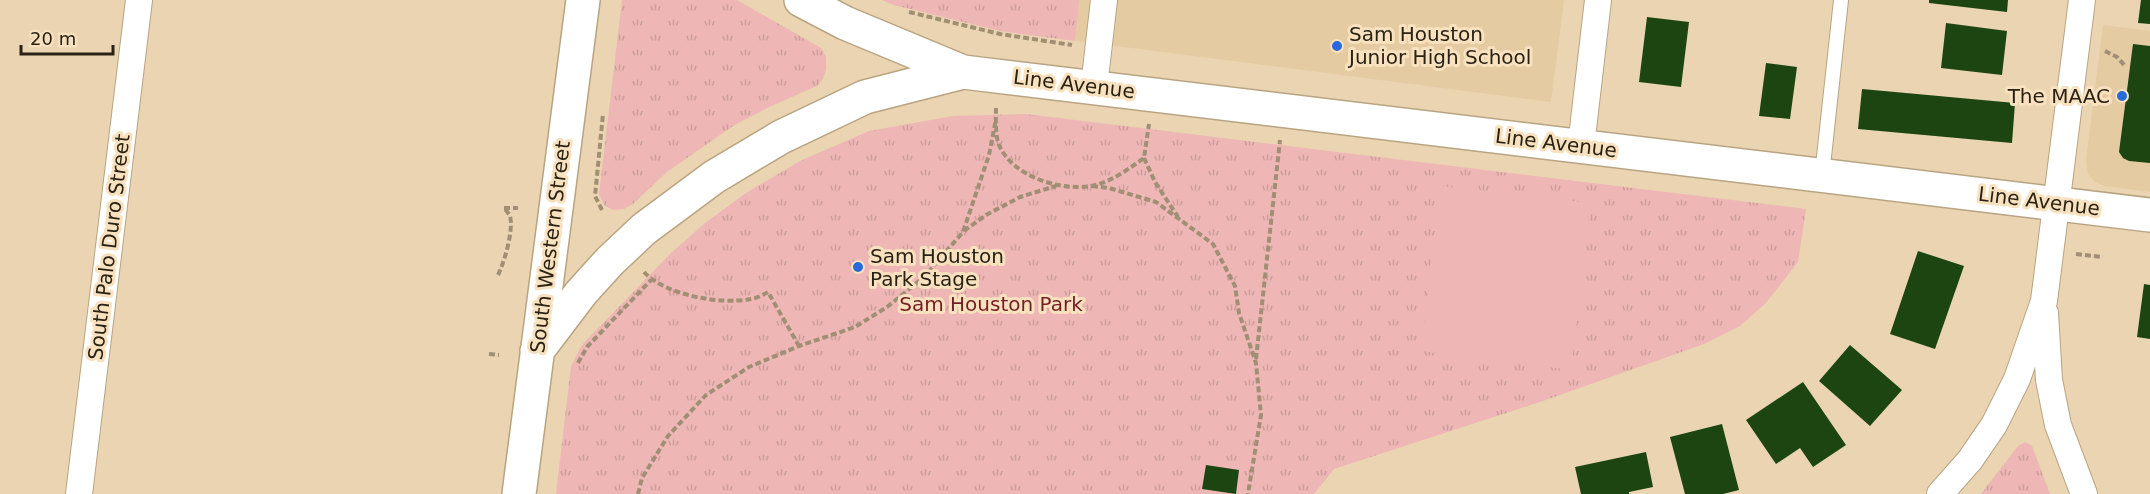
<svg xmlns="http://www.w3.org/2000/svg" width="2150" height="494" font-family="'DejaVu Sans',sans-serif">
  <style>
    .built { fill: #e5cba1 }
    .grass { fill: url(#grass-tufts) }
    .pitch { fill: #eeb7b5 }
    .building { fill: #1c4512 }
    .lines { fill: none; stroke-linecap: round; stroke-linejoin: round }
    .lane-casing { stroke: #b9a482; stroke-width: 16 }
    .street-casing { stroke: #b9a482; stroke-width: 28 }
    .secondary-casing { stroke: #b9a482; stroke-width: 36 }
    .path { stroke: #a08f75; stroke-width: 4; stroke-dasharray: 6 3; stroke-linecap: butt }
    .lane { stroke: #fff; stroke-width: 14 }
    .street { stroke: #fff; stroke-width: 26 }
    .secondary { stroke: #fff; stroke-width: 33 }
    .poi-dot { fill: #286ad7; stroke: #f8e1be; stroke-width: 2 }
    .labels { text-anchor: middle; stroke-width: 6; stroke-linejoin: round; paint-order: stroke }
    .poi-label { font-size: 20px; fill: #2a2215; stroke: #f8e1be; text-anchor: start }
    .street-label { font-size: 20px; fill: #2a2215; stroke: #f8e1be }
    .park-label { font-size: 20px; fill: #751d26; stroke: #f8e1be }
  </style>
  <defs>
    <pattern id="grass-tufts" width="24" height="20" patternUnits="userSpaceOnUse" patternTransform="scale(1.5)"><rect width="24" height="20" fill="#eeb7b5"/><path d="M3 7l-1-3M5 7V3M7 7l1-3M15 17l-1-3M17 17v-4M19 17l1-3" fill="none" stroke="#cc9d9b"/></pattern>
  </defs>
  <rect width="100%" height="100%" fill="#ead4b1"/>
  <path class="built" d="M882,0h682l-13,102 -528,-68 -129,-29z
    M2103,25l47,6v161l-46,-6 -9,-4 -7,-8 -2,-14z"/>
  <path class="grass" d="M622,0h115l84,48 5,9v12l-3,10 -6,7 -48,21 -36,19 -66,46 -34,32 -9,5 -11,1 -8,-4 -6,-12z
    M882,0h197l-4,41 -75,-10 -106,-26z
    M1026,114l780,95 -8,53 -33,42 -25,22 -36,18 -164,58 -206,67 -20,25h-758l15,-128 11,-21 89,-92 34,-30 41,-30 54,-32 69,-30 84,-15z
    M2025,442l7,4 18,48h-69l37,-48z"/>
  <path class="pitch" d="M1441,186l150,17 -20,167 -150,-19z"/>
  <path class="building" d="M1929,0h79l-1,12 -78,-9z
    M2141,0h9v24l-12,-1z
    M1647,17l42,5 -8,65 -42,-5z
    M1946,23l61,8 -5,44 -61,-7z
    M2133,44l17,2v117l-21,-2 -6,-3 -4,-6z
    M1766,63l31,4 -7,52 -31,-3z
    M1862,89l153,14 -3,40 -154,-14z
    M1918,251l46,15 -29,83 -45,-15z
    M2144,284l6,1v54l-13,-2z
    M1850,345l52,45 -32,36 -51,-45z
    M1803,382l43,63 -33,22 -13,-19 -24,16 -30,-44z
    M1722,424l17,66 -16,4h-38l-15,-57z
    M1646,452l7,35 -24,5v2h-48l-6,-27z
    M1206,465l33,5 -3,24 -34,-5z"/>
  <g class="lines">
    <g class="lane-casing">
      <path id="lane" d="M1822,175l19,-175"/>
    </g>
    <g class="street-casing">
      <path id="street" d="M1094,87l10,-87
        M1581,146l17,-146
        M2045,313l4,67 9,45 26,69
        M79,494l60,-494
        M1940,494l30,-34 24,-35 23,-46 27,-78 38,-301"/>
    </g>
    <g class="secondary-casing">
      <path id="secondary" d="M801,0l44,23 118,49 1187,143
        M537,351l44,-58 29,-32 34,-32 70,-52 67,-40 84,-40 98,-25
        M519,494l64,-494"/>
    </g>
    <path class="path" d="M909,12l91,22 72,11
      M2105,51l12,6 8,9
      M996,108c0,11 -1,27 3,37 14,32 61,46 92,41 21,-4 37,-17 53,-28l5,-34
      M1144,158l11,24 23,35
      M1092,186l17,2 47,14 57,42 22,42 4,27 17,50 5,52 -13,79
      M504,208h14
      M602,210l-7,-14 8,-82
      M964,231l22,-16 34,-18 36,-11
      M2076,254l27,3
      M644,272c21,23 76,33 107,27 6,-1 12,-4 17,-7l31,54
      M498,275c6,-12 16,-45 12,-59 0,-1 -5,-7 -6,-8
      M489,354l10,1
      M1256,359l24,-219
      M578,363l9,-16 64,-67
      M638,494l4,-16 26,-42 38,-41 43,-28 50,-21 56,-19 32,-20 37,-30 39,-45 26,-77 7,-36"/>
    <use href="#lane" class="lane"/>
    <use href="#street" class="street"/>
    <use href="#secondary" class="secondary"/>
  </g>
  <g class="poi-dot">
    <circle cx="1337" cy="46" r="6"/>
    <circle cx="2122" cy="96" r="6"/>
    <circle cx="858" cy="267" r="6"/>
  </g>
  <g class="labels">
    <g class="poi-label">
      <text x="1349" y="41">Sam Houston<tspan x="1349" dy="23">Junior High School</tspan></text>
      <text x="2110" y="103" text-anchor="end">The MAAC</text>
      <text x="870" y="263">Sam Houston<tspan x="870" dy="23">Park Stage</tspan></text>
    </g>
    <g class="street-label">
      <text transform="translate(1074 84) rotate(7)" y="7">Line Avenue</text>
      <text transform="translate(1556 143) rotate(7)" y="7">Line Avenue</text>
      <text transform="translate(2039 201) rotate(7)" y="7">Line Avenue</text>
      <text transform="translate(109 247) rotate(-83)" y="7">South Palo Duro Street</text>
      <text transform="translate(550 247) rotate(-83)" y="7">South Western Street</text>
    </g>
    <g class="park-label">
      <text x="991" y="311">Sam Houston Park</text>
    </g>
  </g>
  <path d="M21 45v9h92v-9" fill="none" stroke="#2a2215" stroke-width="3"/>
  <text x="30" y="45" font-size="18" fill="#2a2215" stroke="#f8e1be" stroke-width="4.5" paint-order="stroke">20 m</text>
</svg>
